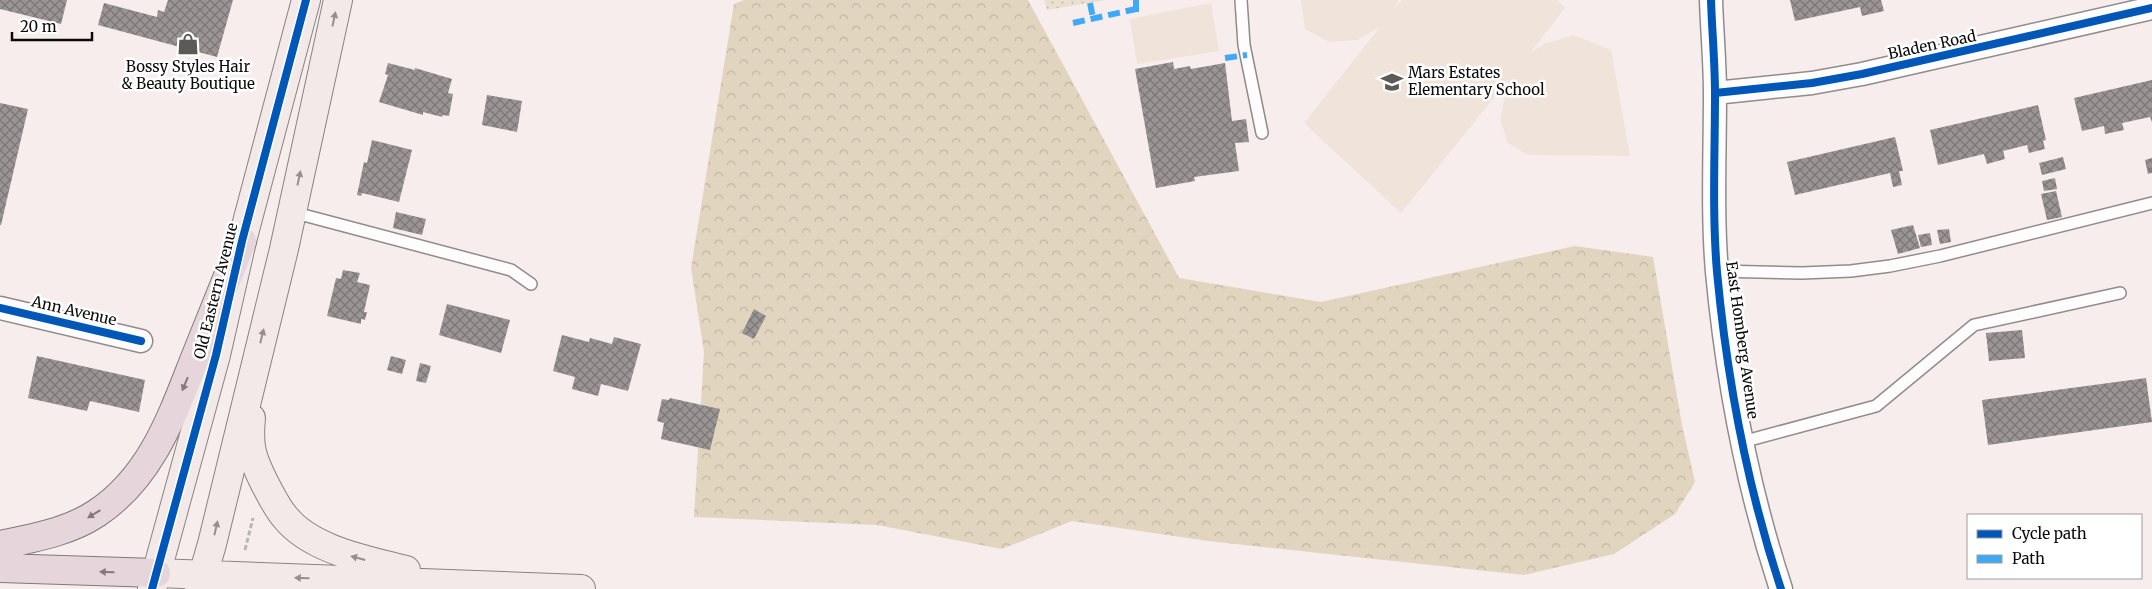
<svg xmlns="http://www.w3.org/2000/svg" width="2152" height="589" font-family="Merriweather,serif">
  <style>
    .green { fill: url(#green-dots) }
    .forest { fill: url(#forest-crowns) }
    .pitch { fill: #f0e3d9 }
    .building { fill: url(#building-cross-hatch) }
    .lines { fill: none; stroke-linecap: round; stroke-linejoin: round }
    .lane-casing { stroke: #918c8c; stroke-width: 14 }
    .street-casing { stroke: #918c8c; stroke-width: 25 }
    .secondary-casing { stroke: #888383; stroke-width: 30 }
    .highway-casing { stroke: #7e7a7a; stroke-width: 30 }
    .path { stroke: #b7b5b5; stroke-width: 3; stroke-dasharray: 5 2.5; stroke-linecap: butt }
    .lane { stroke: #fefcfc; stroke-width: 11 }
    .street { stroke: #fefcfc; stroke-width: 22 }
    .secondary { stroke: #f2e9e8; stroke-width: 28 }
    .highway { stroke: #e6d5da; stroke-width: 28 }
    .quiet { stroke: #3fa9f5; stroke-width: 6; stroke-dasharray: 12 6; stroke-linecap: butt }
    .cycleway-casing { stroke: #fff; stroke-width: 11 }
    .cycleway { stroke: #0057b8; stroke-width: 8 }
    .oneway { fill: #95908f }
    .oneway2 { fill: #837a7c }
    .labels { text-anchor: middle; stroke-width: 5; stroke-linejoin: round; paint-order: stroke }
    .street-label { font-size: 15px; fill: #0a0a0a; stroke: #fff }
    .poi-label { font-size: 15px; fill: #0a0a0a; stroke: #fff }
  </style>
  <defs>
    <pattern id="green-dots" width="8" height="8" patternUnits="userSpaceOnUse" patternTransform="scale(1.25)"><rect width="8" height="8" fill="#ebdfd0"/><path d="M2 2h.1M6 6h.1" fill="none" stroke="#c8beb1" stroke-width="1.8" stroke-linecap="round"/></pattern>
    <pattern id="forest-crowns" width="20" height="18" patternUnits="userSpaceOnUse" patternTransform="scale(1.25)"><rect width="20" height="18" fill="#e1d5bf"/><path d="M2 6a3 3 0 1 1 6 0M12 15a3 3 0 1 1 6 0" fill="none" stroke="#c0b6a3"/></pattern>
    <pattern id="building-cross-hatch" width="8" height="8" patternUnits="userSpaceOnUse" patternTransform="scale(1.25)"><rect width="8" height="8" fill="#9a9494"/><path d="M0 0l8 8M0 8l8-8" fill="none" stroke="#7c7777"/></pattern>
  </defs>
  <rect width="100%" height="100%" fill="#f8eded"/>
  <path class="green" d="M1044,0h63l-60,10z"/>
  <path class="forest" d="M744,0h284l151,278 142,24 254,-56 78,11 29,168 13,57 -20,32 -61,40 -90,21 -316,-34 -136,-20 -70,28 -125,-24 -183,-8 10,-165 -13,-84 43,-264z"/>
  <path class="pitch" d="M1301,0h98l-6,10 9,-10h155l8,8 -35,45 14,-9 30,-9 37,15 19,106 -102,-1 -20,-12 -8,-24 9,-40 -108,134 -97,-90 76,-96 -23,13 -28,2 -24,-13z
    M1211,3l8,48 -82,13 -7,-45z"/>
  <path class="building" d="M0,0h67l-6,24 -61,-15z
    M168,0h65l-16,57 -119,-32 6,-22 53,14 1,-7 6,2z
    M1790,0h91l3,11 -22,5 -2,-9 -65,14z
    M1173,62l1,7 16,-3 1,3 34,-6 7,58 14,-2 3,23 -14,1 4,28 -45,6 1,4 -39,7 -21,-119z
    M388,63l27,7v-2l37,11 -4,14 5,1 -4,22 -6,-1 -1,2 -19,-5v3l-44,-13 9,-27 -3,-1z
    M2152,80v42l-2,-5 -28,6 2,7 -19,4 -1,-8 -22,5 -8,-33z
    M487,95l35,6 -5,31 -35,-7z
    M0,103l28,6 -27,116h-1z
    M2038,105l8,35 -3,1 2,8 -16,4 -2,-8 -24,6 2,8 -18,5 -3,-10 -46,11 -8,-35z
    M1895,137l8,34h-4l3,14 -9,2 -3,-14 -95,22 -8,-33z
    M372,140l40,10 -13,52 -37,-9 -1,3 -4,-1 7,-33 3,1z
    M2063,157l3,12 -24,6 -3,-12z
    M2152,158v15l-4,1 -3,-14z
    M2055,178l2,11 -13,2 -2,-10z
    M2056,191l6,26 -15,3 -6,-26z
    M396,212l30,7 -4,16 -29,-7z
    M1913,225l7,23 -22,6 -7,-24z
    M1949,229l2,13 -11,2 -3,-14z
    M1930,233l2,12 -11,2 -3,-12z
    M343,270l17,3 -3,9 13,3 -6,27h3l-2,8 -4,-1v5l-34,-8 9,-38 5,1z
    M447,304l63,16 -9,33 -62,-18z
    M754,309l12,7 -12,23 -12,-6z
    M2022,330l3,28 -36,3 -3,-28z
    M562,335l27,7 1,-4 22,6 2,-7 27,7 -13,47 -27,-7 -3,12 -26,-7 3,-12 -22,-6z
    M37,356l108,24 -6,32 -49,-11 -3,10 -59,-13z
    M391,356l15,4 -4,14 -15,-4z
    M420,363l11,3 -5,17 -10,-2z
    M2146,378l6,44 -164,23 -6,-45z
    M670,398l50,11 -10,41 -49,-11 3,-16 -7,-2 5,-22 7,1z"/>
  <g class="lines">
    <g class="lane-casing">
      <path id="lane" d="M1241,0l3,45 18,88
        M292,212l219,58 20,14
        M1717,271l85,2 49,-2 39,-5 50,-10 212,-53
        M1742,442l134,-36 98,-81 146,-32"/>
    </g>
    <g class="street-casing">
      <path id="street" d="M1711,0c1,31 4,63 4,94 0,59 -3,119 2,178 10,107 30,214 64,317
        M1715,93l97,-10 50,-9 290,-66
        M0,308l141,33"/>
    </g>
    <g class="secondary-casing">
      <path id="secondary" d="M251,418c-3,30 1,40 14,66 6,11 12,24 20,33 26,33 82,43 121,53
        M156,573l425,16
        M152,589l64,-234 26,-114 64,-241
        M199,589l13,-45 72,-295 54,-249"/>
    </g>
    <g class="highway-casing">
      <path id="highway" d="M0,545c33,-7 69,-13 97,-32 55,-37 75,-97 98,-155 16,-39 31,-78 47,-117
        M0,568l156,5"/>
    </g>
    <path class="path" d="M245,550l8,-32"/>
    <use href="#lane" class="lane"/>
    <use href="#street" class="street"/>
    <use href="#secondary" class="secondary"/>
    <use href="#highway" class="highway"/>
    <path class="quiet" d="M1136,0v18
      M1090,3l3,15
      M1073,23l63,-14
      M1225,58l22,-3"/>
    <g class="cycleway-casing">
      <path id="cycleway" d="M1711,0c1,31 4,63 4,94 0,59 -3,119 2,178 10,107 30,214 64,317
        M1715,93l97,-10 50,-9 290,-66
        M0,308l141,33
        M152,589l64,-234 26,-114 64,-241"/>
    </g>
    <use href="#cycleway" class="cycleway"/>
  </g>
  <defs><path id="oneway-solid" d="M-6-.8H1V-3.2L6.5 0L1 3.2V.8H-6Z" transform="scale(1.25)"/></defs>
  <g class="oneway">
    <use href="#oneway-solid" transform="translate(334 19) rotate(-78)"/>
    <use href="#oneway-solid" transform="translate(299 178) rotate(-78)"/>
    <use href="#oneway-solid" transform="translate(262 336) rotate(-76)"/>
    <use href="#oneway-solid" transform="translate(216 528) rotate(-77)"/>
    <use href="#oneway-solid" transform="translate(358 558) rotate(-165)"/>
    <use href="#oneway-solid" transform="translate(302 578) rotate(-178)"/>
  </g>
  <g class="oneway2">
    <use href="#oneway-solid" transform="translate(185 384) rotate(112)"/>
    <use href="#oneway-solid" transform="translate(94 514) rotate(149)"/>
    <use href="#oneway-solid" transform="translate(107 572) rotate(-178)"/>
  </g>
  <defs>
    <g id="shop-bare" transform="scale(1.725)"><path d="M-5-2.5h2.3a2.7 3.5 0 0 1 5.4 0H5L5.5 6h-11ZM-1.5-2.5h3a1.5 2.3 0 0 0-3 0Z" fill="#5d5959" stroke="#fff" stroke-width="2.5" paint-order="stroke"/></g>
    <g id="school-bare" transform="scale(1.725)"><path d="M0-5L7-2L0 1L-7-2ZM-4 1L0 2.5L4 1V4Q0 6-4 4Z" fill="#5d5959" stroke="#fff" stroke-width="2.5" paint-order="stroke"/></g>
  </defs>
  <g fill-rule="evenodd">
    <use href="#shop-bare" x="188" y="44"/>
    <use href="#school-bare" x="1392" y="82"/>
  </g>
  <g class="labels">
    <g class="street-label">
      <text transform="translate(1932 45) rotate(-12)" y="5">Bladen Road</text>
      <text transform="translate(216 291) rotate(-76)" y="5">Old Eastern Avenue</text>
      <text transform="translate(74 311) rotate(13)" y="5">Ann Avenue</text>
      <text transform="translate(1742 340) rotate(82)" y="5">East Homberg Avenue</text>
    </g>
    <g class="poi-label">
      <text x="188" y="72">Bossy Styles Hair<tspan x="188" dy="17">&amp; Beauty Boutique</tspan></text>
      <text x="1408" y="78" text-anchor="start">Mars Estates<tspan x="1408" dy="17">Elementary School</tspan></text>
    </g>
  </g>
  <rect x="1967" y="514" width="175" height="65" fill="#ffffff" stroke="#9d9d9d"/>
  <rect x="1977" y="530" width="25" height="8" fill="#0057b8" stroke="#9d9d9d"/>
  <text x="2012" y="539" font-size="15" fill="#0a0a0a">Cycle path</text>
  <rect x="1977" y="555" width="25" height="8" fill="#3fa9f5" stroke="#9d9d9d"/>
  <text x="2012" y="564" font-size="15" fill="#0a0a0a">Path</text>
  <path d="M12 32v8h80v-8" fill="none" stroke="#0a0a0a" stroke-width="2.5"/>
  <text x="20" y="32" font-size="15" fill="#0a0a0a" stroke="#ffffff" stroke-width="4" paint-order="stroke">20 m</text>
</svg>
